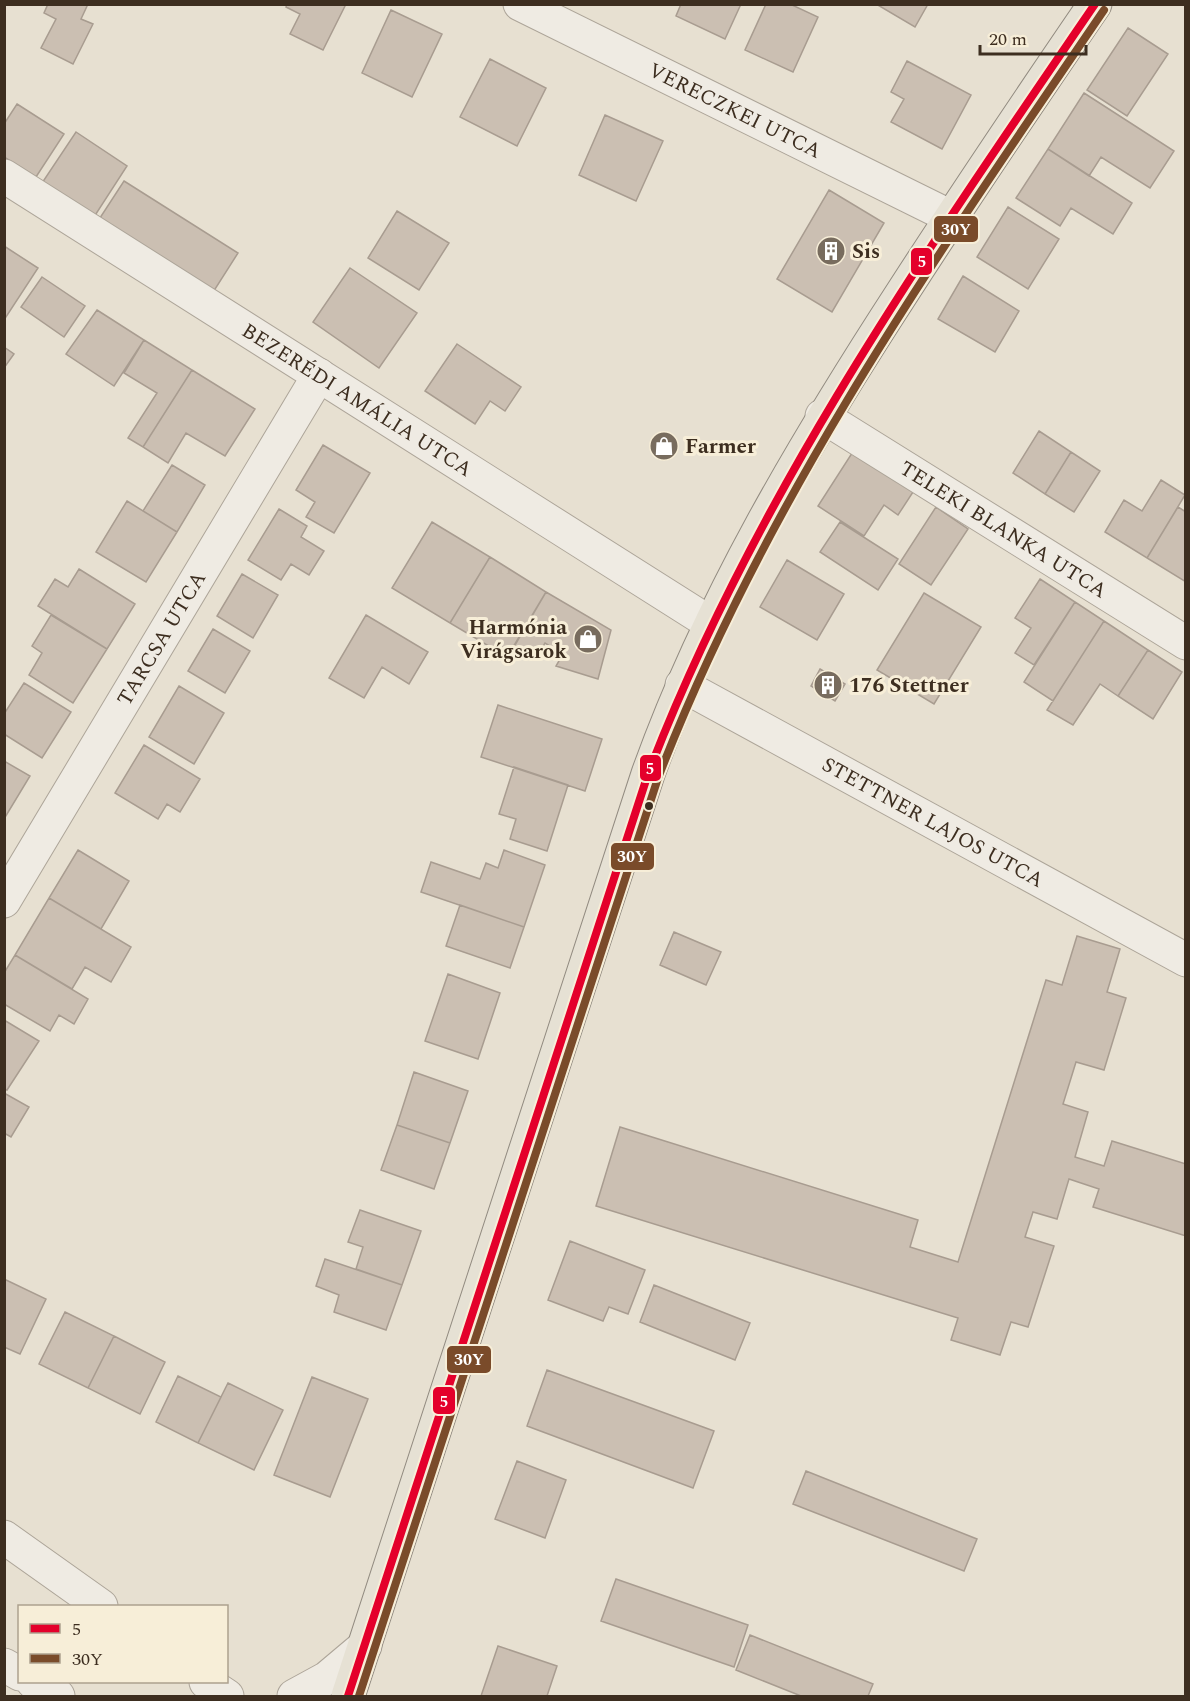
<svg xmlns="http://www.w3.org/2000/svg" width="1190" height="1701" font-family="Spectral,serif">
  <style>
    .building { fill: #cbbfb2; stroke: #a89c90; stroke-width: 1.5 }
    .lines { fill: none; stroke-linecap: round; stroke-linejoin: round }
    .minor-casing { stroke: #ada599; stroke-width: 35 }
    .major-casing { stroke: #928b80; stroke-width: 35 }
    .minor { stroke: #efebe3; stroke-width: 33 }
    .major { stroke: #e6e1d4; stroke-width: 33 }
    .bus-1-casing { stroke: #f7eed8; stroke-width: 12 }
    .bus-2-casing { stroke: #f7eed8; stroke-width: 12 }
    .bus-1 { stroke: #e4002b; stroke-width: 8 }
    .bus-2 { stroke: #7a4b2a; stroke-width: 8 }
    .bus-dot { fill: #3d2e20; stroke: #f7eed8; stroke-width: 2 }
    .labels { text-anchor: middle; stroke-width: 6; stroke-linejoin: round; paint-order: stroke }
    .street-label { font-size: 21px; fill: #3d2e20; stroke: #f7eed8 }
    .poi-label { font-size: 21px; font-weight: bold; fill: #3d2e20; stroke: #f7eed8; text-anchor: start }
    .line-badge { stroke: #f7eed8; stroke-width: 2 }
    .badge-label { font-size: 16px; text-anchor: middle; font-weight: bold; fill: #fff }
  </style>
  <rect width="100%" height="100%" fill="#e7e0d1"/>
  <path class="building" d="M48,4h40l-7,15 12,5 -20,40 -32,-16 15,-29 -12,-6z
    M287,4h59l-23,46 -33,-16 10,-20 -14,-7z
    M681,4h60l-16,35 -49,-23z
    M766,4h24l28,13 -25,55 -48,-22z
    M876,4h52l-13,23z
    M391,10l51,24 -30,63 -50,-24z
    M1128,28l40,26 -41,62 -40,-26z
    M490,59l56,29 -29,58 -57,-29z
    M907,61l64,34 -29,54 -51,-27 13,-23 -13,-7z
    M1084,93l90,58 -24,37 -49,-31 -12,19 -41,-27z
    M17,104l47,30 -28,43 -32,-20v-33z
    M605,115l58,26 -27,60 -57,-26z
    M76,132l51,34 -33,51 -52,-34z
    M1048,149l84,54 -19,31 -42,-26 -11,18 -44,-28z
    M124,181l114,72 -28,44 -114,-73z
    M829,190l55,33 -52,89 -55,-33z
    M1008,207l51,32 -31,50 -51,-32z
    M397,211l52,32 -30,47 -51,-32z
    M4,246l34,22 -34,52z
    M350,268l67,45 -38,55 -66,-46z
    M963,276l56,35 -24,41 -57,-33z
    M42,277l43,29 -21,31 -43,-30z
    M97,310l47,30 -30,46 -48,-32z
    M144,340l48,30 -49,77 -15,-9 29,-45 -33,-20z
    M457,344l64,43 -16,24 -15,-10 -15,23 -50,-33z
    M4,347l10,7 -10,14z
    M192,370l63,39 -30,47 -39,-23 -18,30 -25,-16z
    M1039,431l32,21 -26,42 -32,-21z
    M323,445l47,28 -36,60 -28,-16 9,-15 -19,-12z
    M854,450l61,39 -17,26 -14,-10 -20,31 -46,-30z
    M1071,452l29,19 -26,41 -29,-18z
    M172,465l33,20 -28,47 -34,-21z
    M1161,480l24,15 -38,63 -42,-26 19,-32 18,11z
    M127,501l50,31 -31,50 -50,-30z
    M936,507l32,22 -37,56 -32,-21z
    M1178,507l8,5v70l-39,-24z
    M279,509l28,17 -6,11 23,14 -15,24 -18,-11 -10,16 -33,-20z
    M432,522l58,35 -40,66 -58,-35z
    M840,522l58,37 -20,31 -58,-38z
    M490,557l56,35 -39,65 -57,-34z
    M787,560l57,34 -27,46 -57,-33z
    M79,569l56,35 -28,45 -69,-43 17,-27 13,8z
    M242,574l36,21 -25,43 -36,-22z
    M1040,579l35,23 -41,63 -19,-12 16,-25 -16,-10z
    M546,592l65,38 -13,49 -42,-13 7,-12 -18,-11 -9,15 -21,-13z
    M924,593l57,34 -47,77 -57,-34z
    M1075,602l29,19 -51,80 -29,-19z
    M51,615l56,34 -34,54 -44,-28 13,-22 -10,-7z
    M366,615l62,37 -19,32 -27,-17 -18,31 -35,-20z
    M1104,621l44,29 -30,46 -18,-12 -27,41 -26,-15z
    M213,629l37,22 -25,42 -37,-22z
    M1148,650l34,22 -29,47 -35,-23z
    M820,669l25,15 -10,17 -24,-15z
    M24,683l47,29 -29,46 -38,-24v-20z
    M179,686l45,27 -30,51 -45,-27z
    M498,705l104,34 -17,52 -104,-34z
    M144,745l56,34 -20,33 -13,-8 -9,15 -43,-26z
    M4,761l26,15 -26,43z
    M514,767l54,18 -21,66 -37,-12 6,-20 -17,-5z
    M78,850l51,31 -28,48 -52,-31z
    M504,850l41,15 -21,62 -103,-35 10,-30 49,17 6,-16 12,5z
    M49,898l82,49 -20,35 -26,-15 -13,22 -57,-34z
    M460,905l64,22 -14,41 -64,-22z
    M674,932l47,20 -15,33 -46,-20z
    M1077,936l43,13 -13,43 19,6 -22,72 -28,-8 -13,42 25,8 -13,45 29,9 8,-25 74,23v72l-93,-29 6,-18 -30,-10 -12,40 -24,-7 -8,25 29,9 -26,81 -17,-5 -11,33 -49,-15 7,-22 -362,-112 24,-79 298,93 -8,27 48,15 88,-282 16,5z
    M15,955l73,44 -14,25 -15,-9 -9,16 -46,-27v-31z
    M448,974l52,19 -22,66 -53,-18z
    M4,1020l35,21 -32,49 -3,-1z
    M414,1072l54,19 -18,52 -53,-18z
    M4,1093l25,14 -18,30 -7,-4z
    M397,1125l53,18 -16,46 -53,-19z
    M360,1210l61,21 -19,54 -46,-16 7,-22 -15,-5z
    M570,1241l75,29 -17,44 -19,-7 -6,14 -55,-21z
    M325,1259l77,26 -16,45 -52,-18 5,-17 -23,-9z
    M4,1279l42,20 -26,55 -16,-7z
    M654,1285l96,38 -15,37 -95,-38z
    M65,1312l49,24 -26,52 -49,-24z
    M114,1336l51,26 -25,52 -52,-26z
    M547,1370l167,61 -21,57 -166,-62z
    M178,1376l43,21 -23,46 -42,-21z
    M312,1377l56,22 -38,98 -56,-22z
    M228,1383l55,27 -29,60 -56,-27z
    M517,1461l49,19 -21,58 -50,-19z
    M806,1471l171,68 -13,32 -171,-67z
    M616,1579l132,46 -14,42 -133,-46z
    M750,1635l123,49 -5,12h-67l-65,-26z
    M498,1646l59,20 -10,30h-66z"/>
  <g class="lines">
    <g class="minor-casing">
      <g id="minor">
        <path id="s1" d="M520,4l431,213"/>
        <path id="s2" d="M4,176l706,447"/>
        <path id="s3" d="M822,416l364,227"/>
        <path id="s4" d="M682,685l504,275"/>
        <path id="s5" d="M4,901l315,-526"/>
        <path d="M4,1537l97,69"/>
        <path d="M4,1665l16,9"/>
        <path d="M33,1682l25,14"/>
        <path d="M206,1682l21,14"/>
        <path d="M294,1696l33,-18 38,-32"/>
      </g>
    </g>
    <g class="major-casing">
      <path id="major" d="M348,1696l300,-922c62,-173 156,-330 256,-484 62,-96 126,-191 191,-286"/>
    </g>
    <use href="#minor" class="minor"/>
    <use href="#major" class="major"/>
    <g class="bus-1-casing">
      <path id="bus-1" d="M348,1696l300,-922c107,-279 279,-524 447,-770"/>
    </g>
    <g class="bus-2-casing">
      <path id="bus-2" d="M359,1696l299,-918c107,-278 279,-523 446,-768"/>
    </g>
    <use href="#bus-1" class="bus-1"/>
    <use href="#bus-2" class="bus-2"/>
  </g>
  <defs>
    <g id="building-disc" transform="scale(1.5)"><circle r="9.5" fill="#786c5e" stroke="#f7eed8"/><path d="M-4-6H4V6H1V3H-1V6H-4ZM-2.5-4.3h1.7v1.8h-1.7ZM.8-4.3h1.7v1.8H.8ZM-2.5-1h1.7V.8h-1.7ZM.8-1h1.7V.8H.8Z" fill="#fff"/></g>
    <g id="shop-disc" transform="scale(1.5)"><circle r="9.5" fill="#786c5e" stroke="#f7eed8"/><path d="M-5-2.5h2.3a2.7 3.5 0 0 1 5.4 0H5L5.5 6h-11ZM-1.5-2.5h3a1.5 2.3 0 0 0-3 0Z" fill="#fff"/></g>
  </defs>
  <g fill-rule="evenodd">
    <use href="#building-disc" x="831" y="251"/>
    <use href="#shop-disc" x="664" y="446"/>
    <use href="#shop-disc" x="588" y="639"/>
    <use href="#building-disc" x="828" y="685"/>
  </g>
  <circle class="bus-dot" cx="649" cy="806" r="5"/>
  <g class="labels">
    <g class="street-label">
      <text dy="7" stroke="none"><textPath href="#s1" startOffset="240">VERECZKEI UTCA</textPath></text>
      <text dy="7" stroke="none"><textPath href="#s2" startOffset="418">BEZERÉDI AMÁLIA UTCA</textPath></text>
      <text dy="7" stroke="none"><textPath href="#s3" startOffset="214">TELEKI BLANKA UTCA</textPath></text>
      <text dy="7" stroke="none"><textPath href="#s5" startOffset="306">TARCSA UTCA</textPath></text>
      <text dy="7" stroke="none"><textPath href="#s4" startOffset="286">STETTNER LAJOS UTCA</textPath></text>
    </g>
    <g class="poi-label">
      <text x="852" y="258">Sis</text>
      <text x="685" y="453">Farmer</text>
      <text x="567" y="634" text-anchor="end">Harmónia<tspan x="567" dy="24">Virágsarok</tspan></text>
      <text x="849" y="692">176 Stettner</text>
    </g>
  </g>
  <g class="line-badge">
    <rect x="933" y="215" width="46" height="28" rx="6" fill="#7a4b2a"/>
    <rect x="910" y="247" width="23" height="29" rx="6" fill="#e4002b"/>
    <rect x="639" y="754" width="23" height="28" rx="6" fill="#e4002b"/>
    <rect x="610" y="842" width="45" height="29" rx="6" fill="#7a4b2a"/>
    <rect x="446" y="1345" width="46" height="29" rx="6" fill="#7a4b2a"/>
    <rect x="432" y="1386" width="24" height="29" rx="6" fill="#e4002b"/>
  </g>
  <g class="badge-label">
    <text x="956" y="235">30Y</text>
    <text x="922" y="267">5</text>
    <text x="650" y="774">5</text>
    <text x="632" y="862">30Y</text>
    <text x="469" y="1365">30Y</text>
    <text x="444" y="1407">5</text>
  </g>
  <rect width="1190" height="1701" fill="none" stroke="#3d2e20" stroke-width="12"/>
  <rect x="18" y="1605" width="210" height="78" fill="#f7eed8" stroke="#ada18e" stroke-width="1.5"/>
  <rect x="30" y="1624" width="30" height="9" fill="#e4002b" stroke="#ada18e" stroke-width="1.5"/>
  <text x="72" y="1635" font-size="18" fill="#3d2e20">5</text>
  <rect x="30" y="1654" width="30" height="9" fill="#7a4b2a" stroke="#ada18e" stroke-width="1.5"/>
  <text x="72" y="1665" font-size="18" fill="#3d2e20">30Y</text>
  <path d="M980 45v9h106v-9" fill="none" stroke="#3d2e20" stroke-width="3"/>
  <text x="989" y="45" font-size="18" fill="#3d2e20" stroke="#f7eed8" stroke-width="4.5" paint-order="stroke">20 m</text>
</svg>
